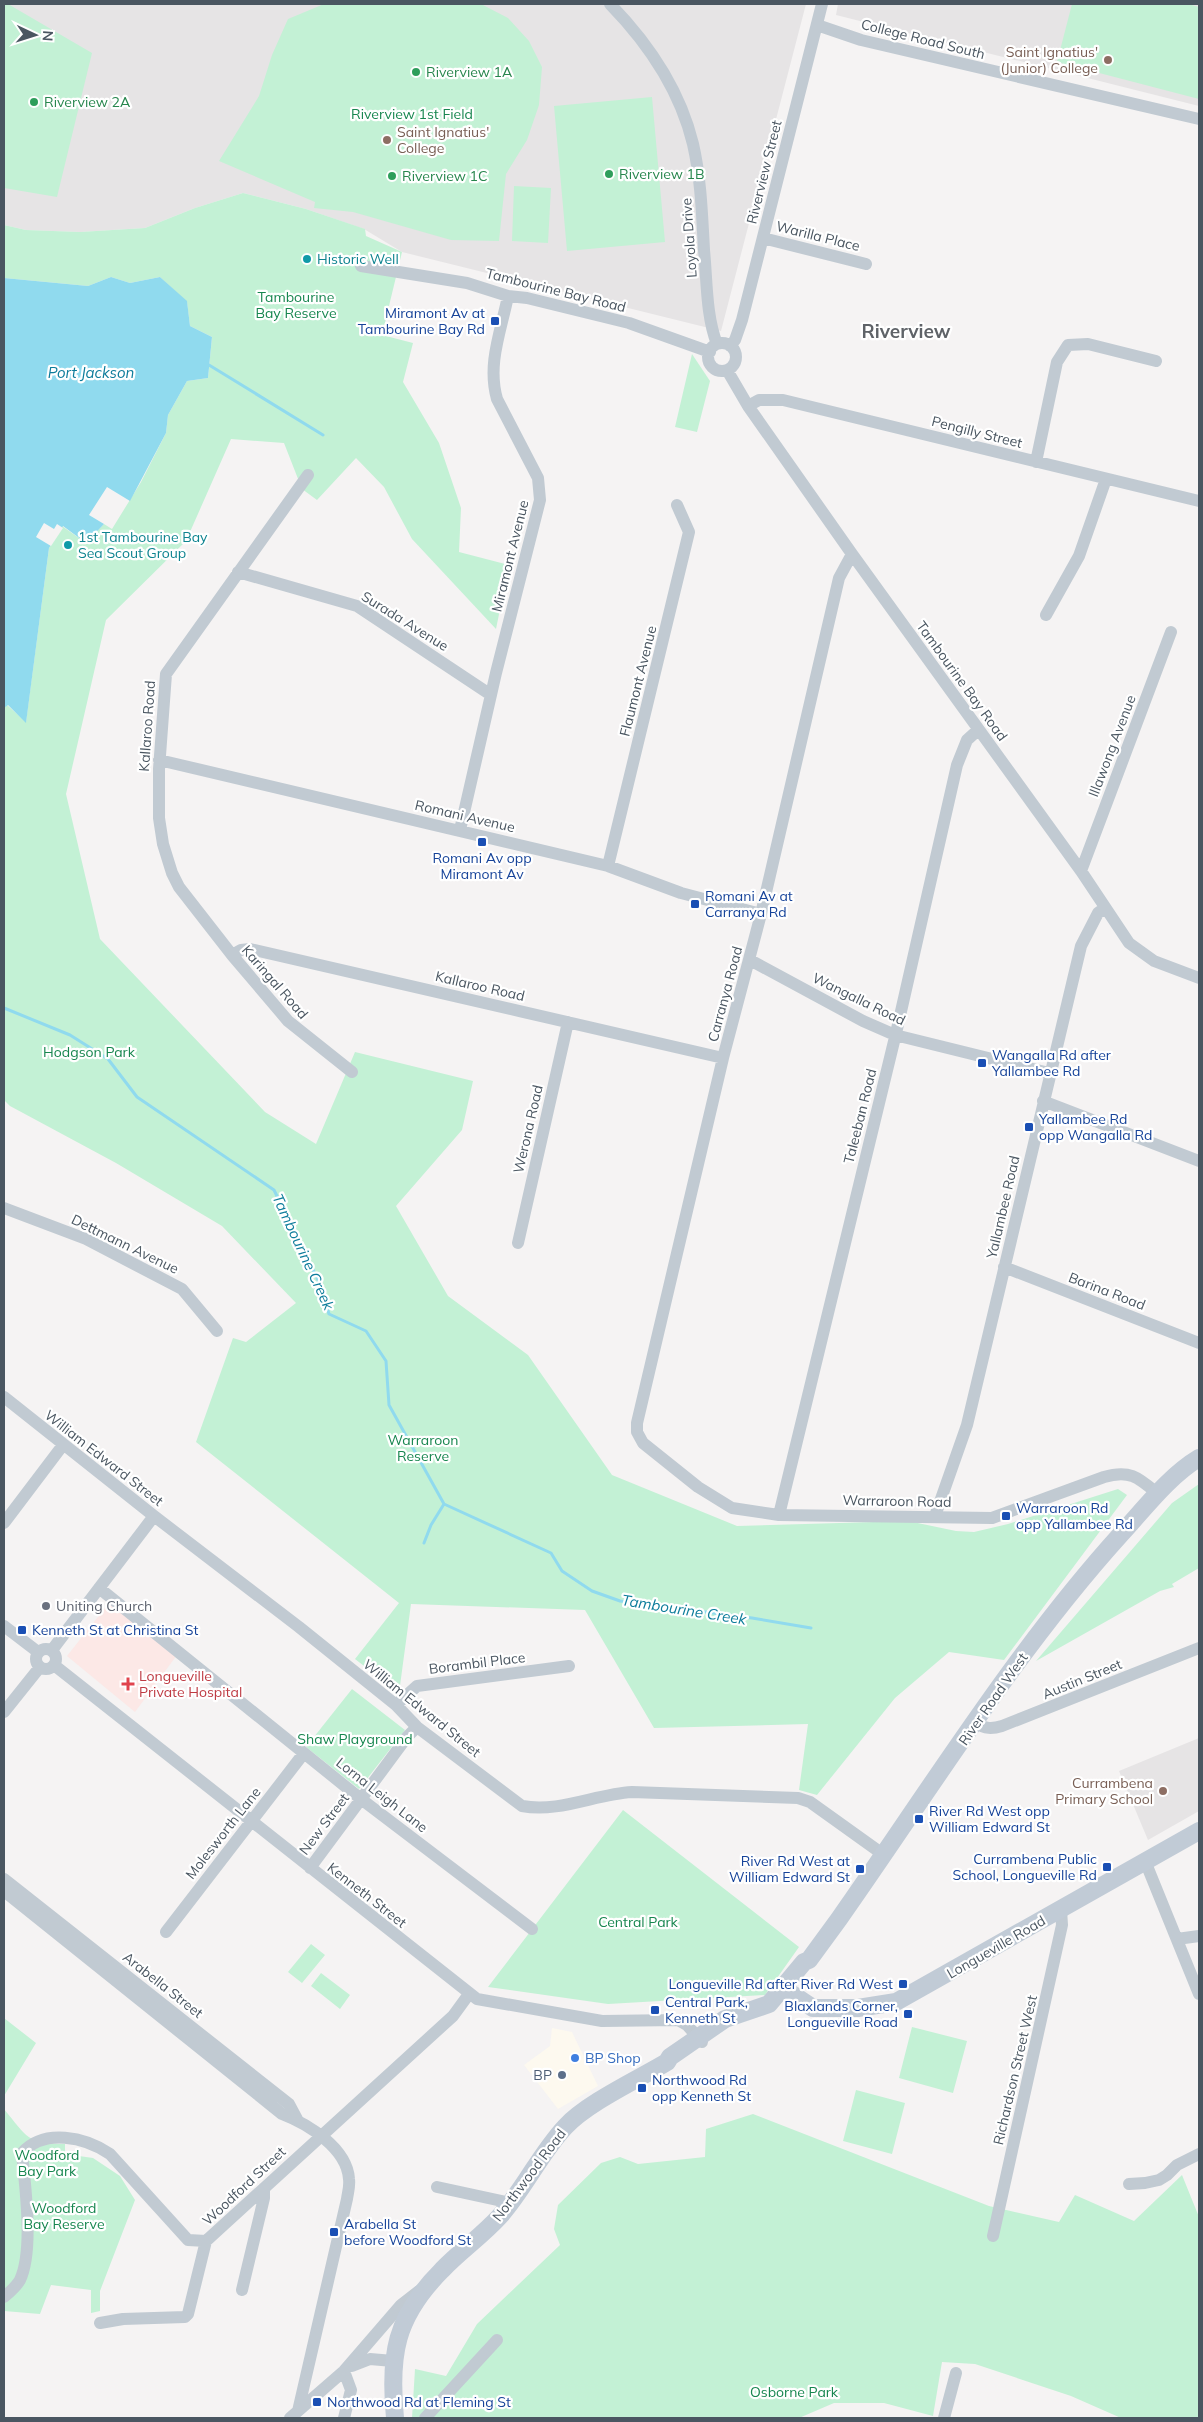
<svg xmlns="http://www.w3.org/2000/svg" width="1203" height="2422" font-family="Mulish,sans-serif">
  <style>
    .commercial { fill: #fdf9ef }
    .education { fill: #e6e4e5 }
    .medical { fill: #fce8e6 }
    .green { fill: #c3f1d5 }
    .water { fill: #90daee }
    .pier { fill: #f5f3f3 }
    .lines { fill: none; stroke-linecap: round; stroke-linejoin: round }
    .stream { stroke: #90daee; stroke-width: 3 }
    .minor { stroke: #c1cad2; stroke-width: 12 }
    .secondary { stroke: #c1cbd6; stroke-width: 18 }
    .education-dot { fill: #8d6e63; stroke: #fff; stroke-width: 2 }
    .leisure-dot { fill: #2e9e5b; stroke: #fff; stroke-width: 2 }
    .culture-dot { fill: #0f9aa8; stroke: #fff; stroke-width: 2 }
    .transit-dot { fill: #1a4fb4; stroke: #fff; stroke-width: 2 }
    .worship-dot { fill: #6b7280; stroke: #fff; stroke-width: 2 }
    .health-dot { fill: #e0444e; stroke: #fff; stroke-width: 2 }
    .shop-dot { fill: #3f7fe0; stroke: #fff; stroke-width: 2 }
    .service-dot { fill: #5c6f8a; stroke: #fff; stroke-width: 2 }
    .labels { text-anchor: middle; stroke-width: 4.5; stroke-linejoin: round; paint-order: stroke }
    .street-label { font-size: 14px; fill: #4a5661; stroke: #fff }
    .education-label { font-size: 14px; fill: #785e54; stroke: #fff; text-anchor: end }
    .leisure-label { font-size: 14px; fill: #27864d; stroke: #fff; text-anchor: start }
    .park-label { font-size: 14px; fill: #17864f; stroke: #fff }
    .culture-label { font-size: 14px; fill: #0d838f; stroke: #fff; text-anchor: start }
    .transit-label { font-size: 14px; fill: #164399; stroke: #fff; text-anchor: start }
    .worship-label { font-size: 14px; fill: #5b616d; stroke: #fff; text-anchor: start }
    .health-label { font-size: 14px; fill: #be3a42; stroke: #fff; text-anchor: start }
    .shop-label { font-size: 14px; fill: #366cbe; stroke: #fff; text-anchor: start }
    .service-label { font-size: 14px; fill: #4e5e75; stroke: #fff; text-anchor: end }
    .water-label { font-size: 15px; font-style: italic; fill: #0c7c9b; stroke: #fff }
    .district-label { font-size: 19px; font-weight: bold; fill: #5f6368; stroke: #fff }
  </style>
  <rect width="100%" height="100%" fill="#f5f3f3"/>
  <path class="commercial" d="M552,2028l20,4 26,54 -40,23 -34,-44 26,-19z"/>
  <path class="education" d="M4,4h802l-85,327 -319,-79 -38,-23 -58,-20 -63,-16 -48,15 -50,20 -65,4 -54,-2 -22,-5z
    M838,4h361v102l-363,-91z
    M1199,1738v73l-51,29 -29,-69z"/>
  <path class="medical" d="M109,1603l68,52 -42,57 -68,-56z"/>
  <path class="green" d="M4,4h4l84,49 -35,144 -53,-9z
    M324,4h157l27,14 21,23 13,26 -3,38 -12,35 -21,34 -7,67 -48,-1 -98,-28 -39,-4 1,-6 -96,-41 40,-65 13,-41 16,-36z
    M1072,4h116l11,3v92l-142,-37z
    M652,97l13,145 -98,9 -13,-145z
    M514,186l37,2 -3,55 -36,-2z
    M243,193l63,16 59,20 1,7 36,16 -20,83 31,8 -10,39 36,61 22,65 -2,44 50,13 -13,64 -84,-90 -28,-52 -28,-29 -39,42 -15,-11 -18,-46 -53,-4 -45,102 -80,79 -40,174 34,145 165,173 51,32 39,-92 118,29 -11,49 -66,76 52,90 80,59 84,120 125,51 171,-5 48,10 18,1 34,-8 110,-35 9,6 -123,165 -55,-8 -54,46 -78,97 -18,-5 9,-66 -154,4 -69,-118 -174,-6 -12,89 -44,-34 44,-56 -203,-161 37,-104 13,4 50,-39 -74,-77 -106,-63 -106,-57 -6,-6v-392l3,-3 19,17 23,-174 13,-22 24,17 18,-19 8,5 29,-47 25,-49 2,-18 19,-34 21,-3 4,-41 -22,-11 -3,-24 -27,-25 -30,6 -19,-6 -23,9 -84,-8v-53l22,5 54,2 65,-4 50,-20z
    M692,354l18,27 -13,51 -22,-5z
    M1199,1484v84l-27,16 2,3 -14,4 -124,70 136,-158z
    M352,1689l53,41 -46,59 -53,-42z
    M623,1810l176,137 -34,48 -157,9 -120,-17z
    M311,1944l14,11 -23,28 -14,-11z
    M321,1973l29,22 -10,14 -29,-23z
    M4,2018l32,25 -32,53z
    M912,2027l55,14 -14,52 -54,-15z
    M856,2090l49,13 -13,51 -49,-13z
    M4,2109c24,29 22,34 61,35v10l28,4 27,18 15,24 -35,91v20l-9,2v-23l-40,-5 -11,29 -36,-3z
    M753,2114l236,92 70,16 16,-27 59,26 48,-46 17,42v201h-78l-50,-22 -96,-32 -33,-2 -9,54 -49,-13h-50l-35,15h-387l3,-49 31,7 31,-52 83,-79 -6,-16 4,-24 43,-42 19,-6 18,7 67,-7 1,-28z"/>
  <path class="water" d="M111,277l19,6 30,-6 27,24 3,25 22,11 -4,41 -21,3 -19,34 -2,18 -36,68 -23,-14 -18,28 15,9 -18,19 -23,-17 -14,22 -23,175 -18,-18 -4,3v-430l84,8z"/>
  <path class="pier" d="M44,523l10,6 3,-5 6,4 -12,18 -15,-9z"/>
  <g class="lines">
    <path class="stream" d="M209,365l114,70
      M4,1008l66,27 38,24 29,38 137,93 46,94 9,30 37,17 20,30 3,44 55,99 107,49 11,18 30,20 28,10 132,17 59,10
      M424,1543l7,-18 13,-21"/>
    <path class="minor" d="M610,4c38,39 70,86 83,140 8,35 9,70 11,106 3,30 2,66 13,94
      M817,25l44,15 338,79
      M763,238l103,26
      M361,266l106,17 41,13 19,2 102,25 81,29
      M708 357a14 14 0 1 1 28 0a14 14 0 1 1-28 0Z
      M730,346l5,-6 7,-20 80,-316
      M727,370l21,36 104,148 229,317 48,72 25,18 45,17
      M748,406l11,-6h24l416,101
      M1036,462l21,-100 11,-17 20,-1 68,17
      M308,475l-142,199 -7,95v49l4,26 9,29 7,14 53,68 56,66 64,51
      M852,554l-13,24 -78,336 -38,144 -86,365v9l6,11 55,44 34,21 47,7 213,3 112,-41c26,-8 35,1 54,17
      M238,572l119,34 134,89
      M1046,615l33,-59 27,-77
      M159,760l449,106 73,27 80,21
      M460,830l36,-157 44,-173 -2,-22 -41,-79c-10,-35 4,-68 11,-103
      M608,866l81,-334 -12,-27
      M1081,871l90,-239
      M232,955l9,-5 9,-1 473,109
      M750,960l113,61 32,14 154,38
      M1043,1101l156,60
      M4,1208l82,31 96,50 35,42
      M518,1243l50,-221
      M1004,1267l195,76
      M4,1397l150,119 145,111 97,78 21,22 105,79c37,7 74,-12 110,-14l166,6 12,4 74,53
      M779,1515l118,-486 60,-264 10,-25 11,-10
      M935,1516l32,-91 114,-479 17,-33 7,-5
      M4,1523l59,-78
      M99,1588l262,211 171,130
      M4,1626l34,26
      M36 1659a10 10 0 1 1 20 0a10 10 0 1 1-20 0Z
      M52,1650l102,-134
      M54,1665l423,334 125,22 76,-1 9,5 15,17
      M396,1705l21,-19 152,-20
      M4,1712l36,-45
      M976,1723c9,6 16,6 26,3l197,-78
      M1145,1861l54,133
      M310,1868l97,-131 10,-10
      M4,1879l285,225 8,15
      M4,1891l278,223c26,10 65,34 67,65 1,7 -1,13 -2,20l-49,212
      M166,1932l138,-179
      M1177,1939l22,-3
      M1129,2184l16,-1 14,-3 8,-5 10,-10 22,-11
      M437,2187l74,16
      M993,2236l69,-311 -1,-15
      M242,2290l22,-92v-10
      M4,2297c6,-5 12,-10 16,-17 14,-30 5,-94 2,-127 22,-25 63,-16 88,1l78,86 18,1 247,-225 16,-22
      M100,2323l23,-4 62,-2 3,-3 18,-73
      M352,2366l18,-7 23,2
      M344,2371l7,19 -7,28
      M290,2418l54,-47 57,-66 18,-14
      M425,2418l72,-78
      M944,2418l12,-45"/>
    <path class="secondary" d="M783,1988l30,20h45l38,-6 303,-171
      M395,2418c-6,-63 0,-101 47,-148 18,-19 40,-34 58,-54 24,-27 40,-62 65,-89 22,-24 72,-47 102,-65l3,-5 55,-38 44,-15 35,-42 5,-2 30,-41c90,-128 177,-269 282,-385 24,-26 48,-58 78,-76"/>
  </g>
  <g class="education-dot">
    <circle cx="1108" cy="60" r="5"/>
    <circle cx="387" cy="140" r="5"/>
    <circle cx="1163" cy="1791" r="5"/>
  </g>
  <g class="leisure-dot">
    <circle cx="416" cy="72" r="5"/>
    <circle cx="34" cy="102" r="5"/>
    <circle cx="609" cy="174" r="5"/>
    <circle cx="392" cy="176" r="5"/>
  </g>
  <g class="culture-dot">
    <circle cx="307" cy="259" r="5"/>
    <circle cx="68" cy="545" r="5"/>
  </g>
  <g class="transit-dot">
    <rect x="490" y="316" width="10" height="10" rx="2.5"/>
    <rect x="477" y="837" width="10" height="10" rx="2.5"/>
    <rect x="690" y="899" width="10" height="10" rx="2.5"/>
    <rect x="977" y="1058" width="10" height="10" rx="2.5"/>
    <rect x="1024" y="1122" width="10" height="10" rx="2.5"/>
    <rect x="1001" y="1511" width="10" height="10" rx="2.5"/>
    <rect x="17" y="1625" width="10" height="10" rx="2.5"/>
    <rect x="914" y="1814" width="10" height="10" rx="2.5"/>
    <rect x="1102" y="1862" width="10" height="10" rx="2.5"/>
    <rect x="855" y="1864" width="10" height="10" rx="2.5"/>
    <rect x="898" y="1979" width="10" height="10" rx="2.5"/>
    <rect x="650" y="2005" width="10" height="10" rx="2.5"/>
    <rect x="903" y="2009" width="10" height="10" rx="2.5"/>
    <rect x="637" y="2083" width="10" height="10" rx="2.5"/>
    <rect x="329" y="2227" width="10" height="10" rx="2.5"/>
    <rect x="312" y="2397" width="10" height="10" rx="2.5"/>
  </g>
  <circle class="worship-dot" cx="46" cy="1606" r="5"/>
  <path class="health-dot" d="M125.5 1676.5h5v5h5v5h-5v5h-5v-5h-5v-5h5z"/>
  <circle class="shop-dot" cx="575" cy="2058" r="5"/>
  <circle class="service-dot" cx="562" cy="2075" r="5"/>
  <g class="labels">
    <g class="street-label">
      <text transform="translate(923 39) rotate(14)" y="5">College Road South</text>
      <text transform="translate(764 172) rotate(-76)" y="5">Riverview Street</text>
      <text transform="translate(818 236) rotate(14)" y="5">Warilla Place</text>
      <text transform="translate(689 238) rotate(-94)" y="5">Loyola Drive</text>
      <text transform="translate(556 290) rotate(14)" y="5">Tambourine Bay Road</text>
      <text transform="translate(977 432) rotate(14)" y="5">Pengilly Street</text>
      <text transform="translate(510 556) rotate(-76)" y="5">Miramont Avenue</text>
      <text transform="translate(405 621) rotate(32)" y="5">Surada Avenue</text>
      <text transform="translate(638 681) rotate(-76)" y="5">Flaumont Avenue</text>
      <text transform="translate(962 681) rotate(54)" y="5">Tambourine Bay Road</text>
      <text transform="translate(147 726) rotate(-86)" y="5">Kallaroo Road</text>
      <text transform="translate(1112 746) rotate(-69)" y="5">Illawong Avenue</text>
      <text transform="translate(465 816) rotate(13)" y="5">Romani Avenue</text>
      <text transform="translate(275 982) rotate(49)" y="5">Karingal Road</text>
      <text transform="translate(480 986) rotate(13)" y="5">Kallaroo Road</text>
      <text transform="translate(725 994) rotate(-75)" y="5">Carranya Road</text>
      <text transform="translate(859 999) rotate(26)" y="5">Wangalla Road</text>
      <text transform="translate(860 1116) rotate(-76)" y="5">Taleeban Road</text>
      <text transform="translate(528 1129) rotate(-77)" y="5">Werona Road</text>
      <text transform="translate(1003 1207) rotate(-77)" y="5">Yallambee Road</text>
      <text transform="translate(125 1244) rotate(26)" y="5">Dettmann Avenue</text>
      <text transform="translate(1107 1291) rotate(21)" y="5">Barina Road</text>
      <text transform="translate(104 1458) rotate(38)" y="5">William Edward Street</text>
      <text transform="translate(897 1501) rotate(1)" y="5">Warraroon Road</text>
      <text transform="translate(477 1663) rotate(-7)" y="5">Borambil Place</text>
      <text transform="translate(1082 1679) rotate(-22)" y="5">Austin Street</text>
      <text transform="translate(993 1699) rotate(-55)" y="5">River Road West</text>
      <text transform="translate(422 1708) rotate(39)" y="5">William Edward Street</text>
      <text transform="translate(382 1795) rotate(38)" y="5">Lorna Leigh Lane</text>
      <text transform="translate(324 1824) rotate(-53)" y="5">New Street</text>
      <text transform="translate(223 1833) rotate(-52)" y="5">Molesworth Lane</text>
      <text transform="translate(367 1895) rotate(38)" y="5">Kenneth Street</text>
      <text transform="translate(996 1947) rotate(-30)" y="5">Longueville Road</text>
      <text transform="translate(163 1985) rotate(38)" y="5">Arabella Street</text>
      <text transform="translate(1015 2070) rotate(-77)" y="5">Richardson Street West</text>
      <text transform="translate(529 2175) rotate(-53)" y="5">Northwood Road</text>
      <text transform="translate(244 2186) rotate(-43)" y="5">Woodford Street</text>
    </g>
    <g class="education-label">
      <text x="1098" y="57">Saint Ignatius'<tspan x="1098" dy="16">(Junior) College</tspan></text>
      <text x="397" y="137" text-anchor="start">Saint Ignatius'<tspan x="397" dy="16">College</tspan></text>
      <text x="1153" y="1788">Currambena<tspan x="1153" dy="16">Primary School</tspan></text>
    </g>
    <g class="leisure-label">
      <text x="426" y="77">Riverview 1A</text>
      <text x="44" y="107">Riverview 2A</text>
      <text x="619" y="179">Riverview 1B</text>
      <text x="402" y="181">Riverview 1C</text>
    </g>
    <g class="park-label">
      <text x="412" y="119">Riverview 1st Field</text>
      <text x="296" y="302">Tambourine<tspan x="296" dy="16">Bay Reserve</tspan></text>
      <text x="89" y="1057">Hodgson Park</text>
      <text x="423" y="1445">Warraroon<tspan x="423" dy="16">Reserve</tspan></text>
      <text x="355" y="1744">Shaw Playground</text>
      <text x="638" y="1927">Central Park</text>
      <text x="47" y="2160">Woodford<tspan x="47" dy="16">Bay Park</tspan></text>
      <text x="64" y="2213">Woodford<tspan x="64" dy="16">Bay Reserve</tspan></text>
      <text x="794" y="2397">Osborne Park</text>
    </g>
    <g class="culture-label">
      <text x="317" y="264">Historic Well</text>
      <text x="78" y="542">1st Tambourine Bay<tspan x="78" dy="16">Sea Scout Group</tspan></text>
    </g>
    <g class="transit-label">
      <text x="485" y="318" text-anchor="end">Miramont Av at<tspan x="485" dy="16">Tambourine Bay Rd</tspan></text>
      <text x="482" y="863" text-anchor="middle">Romani Av opp<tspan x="482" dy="16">Miramont Av</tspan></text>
      <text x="705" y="901">Romani Av at<tspan x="705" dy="16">Carranya Rd</tspan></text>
      <text x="992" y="1060">Wangalla Rd after<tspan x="992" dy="16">Yallambee Rd</tspan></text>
      <text x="1039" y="1124">Yallambee Rd<tspan x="1039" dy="16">opp Wangalla Rd</tspan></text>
      <text x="1016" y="1513">Warraroon Rd<tspan x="1016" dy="16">opp Yallambee Rd</tspan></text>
      <text x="32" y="1635">Kenneth St at Christina St</text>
      <text x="929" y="1816">River Rd West opp<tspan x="929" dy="16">William Edward St</tspan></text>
      <text x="1097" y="1864" text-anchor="end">Currambena Public<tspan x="1097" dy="16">School, Longueville Rd</tspan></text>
      <text x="850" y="1866" text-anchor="end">River Rd West at<tspan x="850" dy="16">William Edward St</tspan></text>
      <text x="893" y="1989" text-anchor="end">Longueville Rd after River Rd West</text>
      <text x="665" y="2007">Central Park,<tspan x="665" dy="16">Kenneth St</tspan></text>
      <text x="898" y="2011" text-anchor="end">Blaxlands Corner,<tspan x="898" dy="16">Longueville Road</tspan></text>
      <text x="652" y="2085">Northwood Rd<tspan x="652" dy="16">opp Kenneth St</tspan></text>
      <text x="344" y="2229">Arabella St<tspan x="344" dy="16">before Woodford St</tspan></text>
      <text x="327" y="2407">Northwood Rd at Fleming St</text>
    </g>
    <g class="worship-label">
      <text x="56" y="1611">Uniting Church</text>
    </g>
    <g class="health-label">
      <text x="139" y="1681">Longueville<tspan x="139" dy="16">Private Hospital</tspan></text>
    </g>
    <g class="shop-label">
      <text x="585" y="2063">BP Shop</text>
    </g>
    <g class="service-label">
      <text x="552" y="2080">BP</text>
    </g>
    <g class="water-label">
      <text x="91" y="378">Port Jackson</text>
      <text transform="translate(303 1252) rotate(65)" y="5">Tambourine Creek</text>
      <text transform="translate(684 1610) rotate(9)" y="5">Tambourine Creek</text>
    </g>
    <g class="district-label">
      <text x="906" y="338">Riverview</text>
    </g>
  </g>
  <rect width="1203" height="2422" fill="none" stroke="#4a5661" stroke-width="10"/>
  <g transform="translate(35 35) rotate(94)" stroke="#ffffff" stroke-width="4" paint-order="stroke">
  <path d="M0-4L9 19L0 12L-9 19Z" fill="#4a5661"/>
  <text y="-8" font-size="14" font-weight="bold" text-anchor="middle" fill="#4a5661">N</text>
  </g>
</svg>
